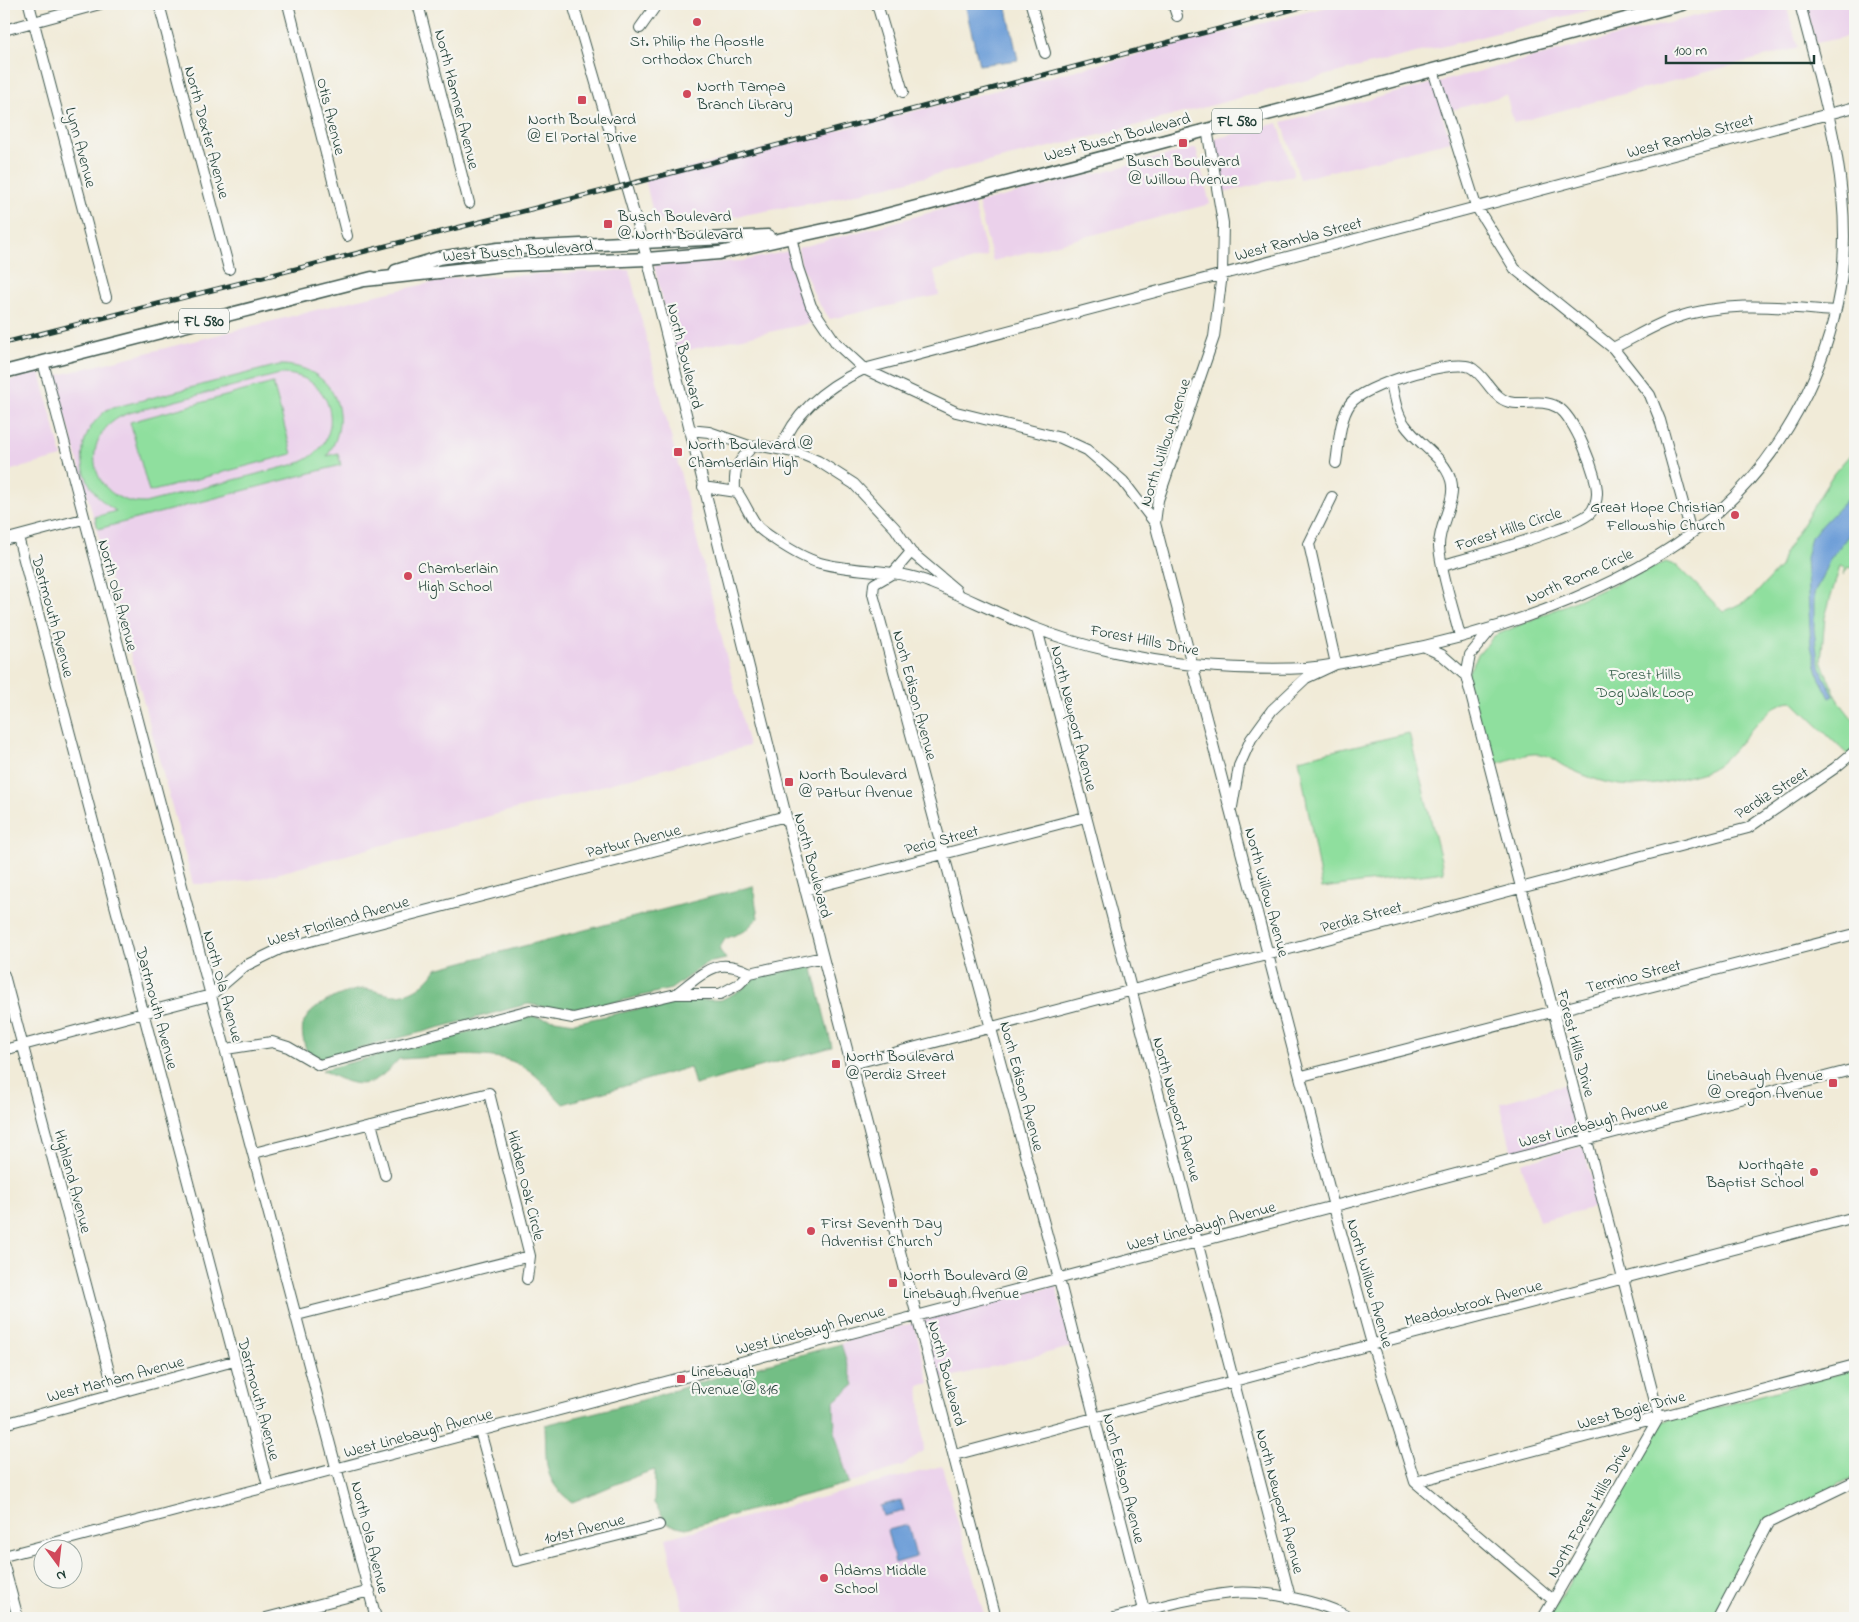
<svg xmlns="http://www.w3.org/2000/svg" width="1859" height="1622" font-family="'Indie Flower',sans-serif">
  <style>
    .built { fill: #ebd1eb }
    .green { fill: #8fdf9e; stroke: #578e69; fill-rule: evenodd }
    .forest { fill: #73be85; stroke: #497e5c }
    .water { fill: #6e9fd8; stroke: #466e86 }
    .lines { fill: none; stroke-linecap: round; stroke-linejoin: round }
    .minor-casing { stroke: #3e574d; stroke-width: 12 }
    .major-casing { stroke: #3e574d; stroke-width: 15 }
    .minor { stroke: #fff; stroke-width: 10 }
    .major { stroke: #fff; stroke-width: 12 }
    .rail-casing { stroke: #1f3d34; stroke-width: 5 }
    .rail { stroke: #f6f6f2; stroke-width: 3; stroke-dasharray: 9; stroke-linecap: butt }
    .poi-dot { fill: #d1495b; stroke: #f6f6f2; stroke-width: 2 }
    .labels { text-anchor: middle; stroke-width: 4.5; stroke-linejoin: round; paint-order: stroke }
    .shield { fill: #f6f6f2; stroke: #60746d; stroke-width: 1 }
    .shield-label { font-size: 15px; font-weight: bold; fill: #1f3d34 }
    .poi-label { font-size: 16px; fill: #1f3d34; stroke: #f6f6f2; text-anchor: start }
    .street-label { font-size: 16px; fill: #1f3d34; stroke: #f6f6f2 }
    .park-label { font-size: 16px; fill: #355d49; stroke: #f6f6f2 }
  </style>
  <rect width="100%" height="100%" fill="#f6f6f2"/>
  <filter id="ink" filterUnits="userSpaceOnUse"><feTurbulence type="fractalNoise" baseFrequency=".02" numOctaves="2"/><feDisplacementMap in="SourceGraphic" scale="10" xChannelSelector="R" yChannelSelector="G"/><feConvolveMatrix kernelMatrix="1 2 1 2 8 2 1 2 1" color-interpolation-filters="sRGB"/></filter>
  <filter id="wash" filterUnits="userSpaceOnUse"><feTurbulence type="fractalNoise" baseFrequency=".0096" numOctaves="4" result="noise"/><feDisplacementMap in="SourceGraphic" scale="20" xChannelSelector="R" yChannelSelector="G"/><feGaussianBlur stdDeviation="1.12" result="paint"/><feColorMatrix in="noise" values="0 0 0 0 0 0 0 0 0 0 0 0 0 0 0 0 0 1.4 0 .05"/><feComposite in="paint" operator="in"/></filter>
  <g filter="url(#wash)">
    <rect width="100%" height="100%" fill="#f1ebd8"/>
    <path class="built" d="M1338,4h276l-315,78 -195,52 -274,66 -93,16 -82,5 -10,-42z
      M1742,4h44l12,44 -284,75 -8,-28 -65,18 10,28 -151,38 -18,-57z
      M1805,4h50v31l-39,8z
      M1278,123l16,52 -70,18 -10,-54z
      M1196,148l14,56 -217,57 -15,-58z
      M973,201l14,55 -53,15 5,24 -109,24 -13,-18 -16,-37 -3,-16z
      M789,251l2,17 17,39 11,14 -144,32 -21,-88 88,-4z
      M629,270l120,476 -488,132 -37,6h-31l-138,-508 308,-78 90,-20z
      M40,372l22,85 -58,15v-90z
      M1567,1084l13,51 -68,18 -12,-50z
      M1583,1146l16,60 -60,15 -18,-58z
      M1056,1286l15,61 -132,33 -16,-60z
      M914,1323l15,60 -10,3 5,64 -21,16 -54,17 -14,-49 -1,-33 19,-16 -12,-41 9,-5z
      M942,1466l43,152h-300l-19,-80z"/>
    <path class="green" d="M279,365c52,-1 77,49 48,91l11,-3 3,12 -243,64 -3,-12 21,-6c-40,-23 -46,-74 -8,-102zM280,374c57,-2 70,72 16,90l-151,39c-57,1 -70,-71 -16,-90z
      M273,383l19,71 -143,38 -19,-70z
      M1855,449v120l-7,-2 -5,8 2,-8 -5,-1 -15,51 -4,44 16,38 18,23v29l-6,5 -57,-55c-26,0 -54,50 -74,64 -9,7 -24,10 -36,13 -45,13 -72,10 -114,-10 -8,-3 -16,-11 -23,-13 -17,-5 -40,7 -56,11l-23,-90 12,-21 16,-19 172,-74 13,5 44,45 29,-14 28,-31 4,-13 50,-81z
      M1409,733l35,139 -122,16 -23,-129z
      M1855,1369v107l-92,47 -50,95h-164l112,-195z"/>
    <path class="forest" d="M753,886l5,32 -13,13 -20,8 -6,10 7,10 -19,4 -36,26 -98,23 -45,-8 -208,55 -13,-7c-3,-8 -6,-19 -4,-27 5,-19 41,-34 60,-36 9,0 20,5 30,6 18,1 35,-12 43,-26z
      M812,965l20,82 -137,38 -5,-18 -127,37c-12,-12 -24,-28 -39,-37 -29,-19 -90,-9 -125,-8 -28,31 -40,31 -77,11l208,-54 44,7 104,-23h43l20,-10 13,-12z
      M841,1344l13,41 -20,16 1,33 14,49 -163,45 -18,-4 -14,-21 1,-33c-29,8 -55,22 -83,32 -31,-22 -25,-42 -27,-77l91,-23 82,-25z"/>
    <path class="water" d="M965,4h41l12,56 -39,5z
      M1855,491v36l-25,32 -16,35v36l4,31 6,16 10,19 -4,2 -11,-21 -8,-31 -5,-88 5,-21z
      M901,1500l3,11 -21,5 -3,-10z
      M908,1525l8,32 -21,6 -8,-33z"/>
  </g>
  <g filter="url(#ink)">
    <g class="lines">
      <g class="minor-casing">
        <path id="minor" d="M29,4l77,293
          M159,4l70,265
          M288,4l59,232
          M418,4l51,199
          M573,4l76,261 137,551 210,802
          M877,4l26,88
          M1031,4l14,49
          M1173,4l4,12
          M640,28l17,-24
          M4,30l96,-26
          M1433,70l43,136 39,63 98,79 37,47 10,25 31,112
          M1207,129l16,94 -1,51 -8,63 -56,163 -3,23 182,695 35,126 43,138 138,118
          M791,236l7,32 13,38 25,37 28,26 92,43 105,26 26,12 36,31 32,42
          M1613,348c19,-9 39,-22 59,-29 53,-19 108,-12 163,-8
          M43,362l333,1256
          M1391,382c3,14 5,31 14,43 13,19 39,32 46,55 6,21 -13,45 -12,67 3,30 14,60 21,89
          M689,430l20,2 43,15 10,-1 37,7 19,8 36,23 41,44 16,24 45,38
          M781,449c14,-39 47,-63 83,-80l991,-262
          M1336,463c3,-18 3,-43 14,-59 12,-18 100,-45 120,-37 16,8 21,30 39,35 15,4 33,-4 48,5 17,8 41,69 40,87 0,6 -3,16 -8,20 -9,7 -21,11 -31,15 -37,15 -76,25 -115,36
          M703,487l34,5c8,11 13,25 21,35 5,5 13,10 19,14 12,8 29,18 43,22 37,10 76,5 111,20 35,14 69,32 104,45 47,19 108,32 158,37 35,3 77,5 113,3 27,-2 53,-8 80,-14 116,-22 264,-72 349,-158 58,-59 97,-140 107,-222 10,-93 -19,-181 -42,-270
          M735,491c-1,-23 1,-27 17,-44
          M18,537l250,949
          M4,540l79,-21
          M911,552l-18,21 -19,11 -1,10 186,685 87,339
          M1493,627l-23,28 -4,21 193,741 -116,201
          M1037,629l253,968
          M1425,647l17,8 24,21
          M1232,807l7,-41 12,-27 21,-29 34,-32 30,-14 -27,-120 23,-47
          M805,890l280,-73
          M4,975l111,419
          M676,994c27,-20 39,-39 74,-21
          M226,1049l46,-7 16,5 31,18 211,-55 43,8 103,-24h44l19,-10 11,-11 73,-16
          M4,1050l207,-55 34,-29 35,-17 506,-133
          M852,1064l896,-236 87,-60 20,-17
          M1302,1076l553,-142
          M371,1123l14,52
          M254,1153l235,-60 41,163 -233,59
          M527,1279l3,-23
          M4,1424l230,-63
          M480,1431l36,130 143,-36
          M954,1455l901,-238
          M1415,1482l440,-117
          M4,1556l1851,-487
          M4,1566l14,52
          M266,1618l104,-27
          M1114,1618c38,-9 78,-21 117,-25 33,-3 91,8 119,25
          M1718,1618l50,-95 87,-42"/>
      </g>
      <g class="major-casing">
        <path id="major" d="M396,271l43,-13 59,-9 270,-13
          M365,280l138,-15 144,-6 72,-6 133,-29 830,-220
          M4,372l368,-94"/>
      </g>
      <use href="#minor" class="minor"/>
      <use href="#major" class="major"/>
      <g class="rail-casing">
        <path id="rail" d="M4,343l622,-158 687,-181"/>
      </g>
      <use href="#rail" class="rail"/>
    </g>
  </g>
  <g class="poi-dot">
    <circle cx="697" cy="22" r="5"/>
    <circle cx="687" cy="94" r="5"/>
    <rect x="577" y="95" width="10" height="10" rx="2.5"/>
    <rect x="1178" y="138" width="10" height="10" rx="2.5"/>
    <rect x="603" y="219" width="10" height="10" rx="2.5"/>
    <rect x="673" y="447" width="10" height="10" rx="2.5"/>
    <circle cx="1735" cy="515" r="5"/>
    <circle cx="408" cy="576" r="5"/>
    <rect x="784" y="777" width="10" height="10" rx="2.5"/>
    <rect x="831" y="1059" width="10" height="10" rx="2.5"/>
    <rect x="1828" y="1078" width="10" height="10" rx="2.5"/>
    <circle cx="1814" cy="1172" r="5"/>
    <circle cx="811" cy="1231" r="5"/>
    <rect x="888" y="1278" width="10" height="10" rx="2.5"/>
    <rect x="676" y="1374" width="10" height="10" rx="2.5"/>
    <circle cx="824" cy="1578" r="5"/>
  </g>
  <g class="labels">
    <g class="shield">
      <rect x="1212" y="108.5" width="50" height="25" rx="4"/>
      <rect x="179" y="308.5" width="50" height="25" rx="4"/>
    </g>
    <g class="shield-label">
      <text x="1237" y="126">FL 580</text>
      <text x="204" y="326">FL 580</text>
    </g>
    <g class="poi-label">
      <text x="697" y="46" text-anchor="middle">St. Philip the Apostle<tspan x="697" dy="18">Orthodox Church</tspan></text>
      <text x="697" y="91">North Tampa<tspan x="697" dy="18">Branch Library</tspan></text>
      <text x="582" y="124" text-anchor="middle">North Boulevard<tspan x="582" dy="18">@ El Portal Drive</tspan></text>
      <text x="1183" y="166" text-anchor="middle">Busch Boulevard<tspan x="1183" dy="18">@ Willow Avenue</tspan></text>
      <text x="618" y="221">Busch Boulevard<tspan x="618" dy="18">@ North Boulevard</tspan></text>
      <text x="688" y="449">North Boulevard @<tspan x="688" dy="18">Chamberlain High</tspan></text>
      <text x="1725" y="512" text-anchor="end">Great Hope Christian<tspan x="1725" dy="18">Fellowship Church</tspan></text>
      <text x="418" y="573">Chamberlain<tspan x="418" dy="18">High School</tspan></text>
      <text x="799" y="779">North Boulevard<tspan x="799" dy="18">@ Patbur Avenue</tspan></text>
      <text x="846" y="1061">North Boulevard<tspan x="846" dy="18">@ Perdiz Street</tspan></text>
      <text x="1823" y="1080" text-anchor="end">Linebaugh Avenue<tspan x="1823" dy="18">@ Oregon Avenue</tspan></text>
      <text x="1804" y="1169" text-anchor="end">Northgate<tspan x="1804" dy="18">Baptist School</tspan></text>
      <text x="821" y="1228">First Seventh Day<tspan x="821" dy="18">Adventist Church</tspan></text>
      <text x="903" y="1280">North Boulevard @<tspan x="903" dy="18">Linebaugh Avenue</tspan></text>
      <text x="691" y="1376">Linebaugh<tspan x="691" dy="18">Avenue @ 816</tspan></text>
      <text x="834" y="1575">Adams Middle<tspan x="834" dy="18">School</tspan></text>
    </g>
    <g class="street-label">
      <text transform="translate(458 99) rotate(76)" y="6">North Hamner Avenue</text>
      <text transform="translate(332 116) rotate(76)" y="6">Otis Avenue</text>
      <text transform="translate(208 132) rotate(75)" y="6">North Dexter Avenue</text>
      <text transform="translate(1690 135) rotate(-15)" y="6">West Rambla Street</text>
      <text transform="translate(1117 136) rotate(-15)" y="6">West Busch Boulevard</text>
      <text transform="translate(82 147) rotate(75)" y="6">Lynn Avenue</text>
      <text transform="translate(1298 238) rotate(-15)" y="6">West Rambla Street</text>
      <text transform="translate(518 250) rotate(-4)" y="6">West Busch Boulevard</text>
      <text transform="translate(686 356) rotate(76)" y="6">North Boulevard</text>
      <text transform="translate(1164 442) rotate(-72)" y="6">North Willow Avenue</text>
      <text transform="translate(1508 528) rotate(-18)" y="6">Forest Hills Circle</text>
      <text transform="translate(1579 575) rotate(-24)" y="6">North Rome Circle</text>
      <text transform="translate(119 595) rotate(75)" y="6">North Ola Avenue</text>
      <text transform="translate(54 616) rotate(75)" y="6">Dartmouth Avenue</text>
      <text transform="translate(1145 639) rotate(11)" y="6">Forest Hills Drive</text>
      <text transform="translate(916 695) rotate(75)" y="6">Norh Edison Avenue</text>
      <text transform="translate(1075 718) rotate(76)" y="6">North Newport Avenue</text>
      <text transform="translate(1771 792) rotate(-32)" y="6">Perdiz Street</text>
      <text transform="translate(941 839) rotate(-15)" y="6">Perio Street</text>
      <text transform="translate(633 840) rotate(-14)" y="6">Patbur Avenue</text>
      <text transform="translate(814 865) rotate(75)" y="6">North Boulevard</text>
      <text transform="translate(1268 892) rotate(75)" y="6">North Willow Avenue</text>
      <text transform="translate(1361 916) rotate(-15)" y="6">Perdiz Street</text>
      <text transform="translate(338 920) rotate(-16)" y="6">West Floriland Avenue</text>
      <text transform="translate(1633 975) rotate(-14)" y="6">Termino Street</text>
      <text transform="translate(224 986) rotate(75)" y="6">North Ola Avenue</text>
      <text transform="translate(158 1008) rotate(75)" y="6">Dartmouth Avenue</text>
      <text transform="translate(1577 1043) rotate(75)" y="6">Forest Hills Drive</text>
      <text transform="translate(1023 1086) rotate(75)" y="6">Norh Edison Avenue</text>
      <text transform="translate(1178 1109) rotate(75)" y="6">North Newport Avenue</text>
      <text transform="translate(1593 1122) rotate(-15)" y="6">West Linebaugh Avenue</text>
      <text transform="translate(74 1181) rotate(75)" y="6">Highland Avenue</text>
      <text transform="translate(527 1185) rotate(76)" y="6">Hidden Oak Circle</text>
      <text transform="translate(1201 1225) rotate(-15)" y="6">West Linebaugh Avenue</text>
      <text transform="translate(1371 1283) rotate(74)" y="6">North Willow Avenue</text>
      <text transform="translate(1473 1302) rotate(-15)" y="6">Meadowbrook Avenue</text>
      <text transform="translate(810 1329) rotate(-15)" y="6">West Linebaugh Avenue</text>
      <text transform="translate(948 1373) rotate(75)" y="6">North Boulevard</text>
      <text transform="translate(115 1378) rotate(-15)" y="6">West Marham Avenue</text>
      <text transform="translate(260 1399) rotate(75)" y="6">Dartmouth Avenue</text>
      <text transform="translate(1631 1409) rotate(-15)" y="6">West Bogie Drive</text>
      <text transform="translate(418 1432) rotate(-15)" y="6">West Linebaugh Avenue</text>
      <text transform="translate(1125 1478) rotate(76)" y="6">Norh Edison Avenue</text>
      <text transform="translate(1281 1501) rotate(75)" y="6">North Newport Avenue</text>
      <text transform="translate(1588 1510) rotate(-60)" y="6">North Forest Hills Drive</text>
      <text transform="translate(584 1528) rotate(-14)" y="6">101st Avenue</text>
      <text transform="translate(371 1537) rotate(76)" y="6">North Ola Avenue</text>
    </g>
    <g class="park-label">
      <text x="1645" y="679">Forest Hills<tspan x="1645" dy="18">Dog Walk Loop</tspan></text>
    </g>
  </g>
  <rect width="1859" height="1622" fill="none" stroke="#f6f6f2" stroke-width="20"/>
  <g transform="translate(58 1564) rotate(165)"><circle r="24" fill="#f6f6f2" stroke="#a0aca6"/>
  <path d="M0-4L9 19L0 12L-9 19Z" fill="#d1495b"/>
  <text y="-8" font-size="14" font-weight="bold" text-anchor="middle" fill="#1f3d34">N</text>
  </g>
  <path d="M1666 55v8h148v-8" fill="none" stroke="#1f3d34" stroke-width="2.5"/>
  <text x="1674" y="55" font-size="15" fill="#1f3d34" stroke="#f6f6f2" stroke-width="4" paint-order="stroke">100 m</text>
</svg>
